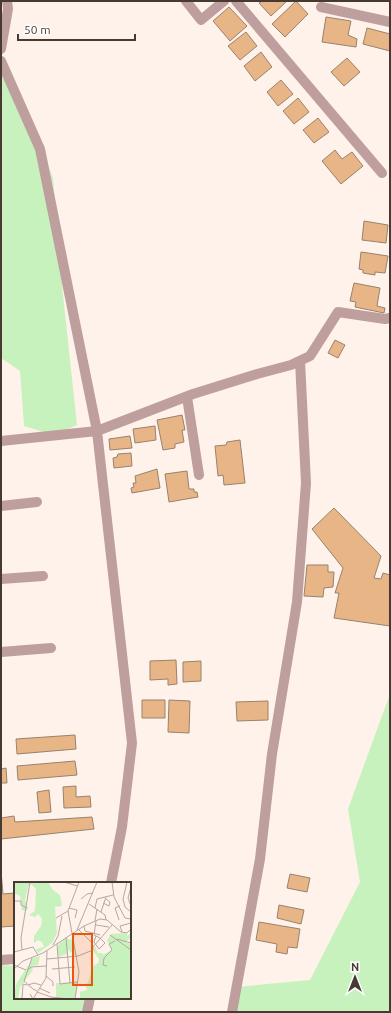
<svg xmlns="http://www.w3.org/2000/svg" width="391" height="1013" font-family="Ubuntu,sans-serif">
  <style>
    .green { fill: #c8f2bd }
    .building { fill: #e8b586; stroke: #99826d }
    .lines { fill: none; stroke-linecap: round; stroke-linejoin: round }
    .minor { stroke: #bf9e9e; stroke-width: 10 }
    .inset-road { fill: none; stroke: #b4a8a1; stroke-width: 1 }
    .view { fill: #e8590c; fill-opacity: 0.15; stroke: #e8590c; stroke-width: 2 }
    .inset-edge { fill: none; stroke: #463a33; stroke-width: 2 }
  </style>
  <rect width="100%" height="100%" fill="#fef2ea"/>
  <path class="green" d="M1,64l19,28 33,86 10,117 14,130 -24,10 -29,-9 -4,-55 -19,-13z
    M390,694v318h-154l1,-25 73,-7 50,-98 -12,-73z
    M1,965l14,1v32h75l-3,14h-85z"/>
  <path class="building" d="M262,1h25l-16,15 -12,-13z
    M296,1l12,13 -23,23 -13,-13z
    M229,7l18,19 -17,15 -17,-20z
    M326,17l25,4 -3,14 9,4 -1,8 -34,-5z
    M367,28l23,6v17l-27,-7z
    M246,32l11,14 -17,14 -12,-14z
    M261,52l11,15 -17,14 -11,-15z
    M347,58l13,14 -16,14 -13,-14z
    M281,80l12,14 -15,12 -11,-14z
    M298,98l11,14 -15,12 -11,-13z
    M318,118l11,14 -15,11 -11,-13z
    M335,150l7,9 10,-7 11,14 -22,18 -19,-23z
    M364,221l24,4 -2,18 -24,-3z
    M361,252l27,4 -3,17 -10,-1v3l-12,-2v-3l-4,-1z
    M354,283l26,5 -3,18 8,2 -1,5 -29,-6 1,-5 -6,-1z
    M335,340l10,5 -7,13 -10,-5z
    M182,415l3,15h-3l2,12 -9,2v4l-12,2 -6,-30z
    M155,426l1,14 -21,3 -2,-14z
    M130,436l2,12 -22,2 -1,-11z
    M240,440l5,43 -21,2 -1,-10 -5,1 -3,-30 11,-1 1,-3z
    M131,453l1,13 -18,2 -1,-10 4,-1 1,-3z
    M157,469l3,19 -28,5 -1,-5 3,-1 -1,-4h3l-1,-7z
    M187,471l2,18h5v3h3l1,5 -29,5 -4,-28z
    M334,508l47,48 -7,22 7,1 2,-6 7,2v51l-56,-8 5,-25h-4l8,-25 -31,-39z
    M307,565h21v7h6l-1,15 -9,1 -1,9 -19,-1z
    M176,660l1,24 -9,1v-6l-18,1v-19z
    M201,661v20l-18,1v-20z
    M142,700h23v18h-23z
    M169,700l21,1 -1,32 -21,-1z
    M268,701v19l-31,1 -1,-19z
    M75,735l1,14 -59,5 -1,-15z
    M75,761l2,14 -59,5 -1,-14z
    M6,768l1,15h-6v-14z
    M76,786v11l14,-1 1,11 -27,1 -1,-21z
    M49,790l2,22 -12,1 -2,-21z
    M14,816l1,6 77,-5 2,12 -93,10v-21z
    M1,871l2,23 12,-1v33l-14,1z
    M290,874l20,4 -3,14 -20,-4z
    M279,905l25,5 -3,14 -24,-6z
    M259,922l41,7 -3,19 -9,-1 -1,7 -11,-2 1,-8 -21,-4z"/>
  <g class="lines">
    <path class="minor" d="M186,1l15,19 23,-19
      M236,1l146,172
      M321,7l69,15
      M1,49l7,-40 -1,-8
      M1,61l39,88 57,282 35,312 -10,84 -11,56
      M187,397l12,78
      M1,441l96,-10 96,-37 64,-20 34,-9 19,-9 28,-44 47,7 5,-1
      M1,506l36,-4
      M1,579l42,-3
      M1,652l50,-4
      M1,960l14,-1
      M87,1012l3,-14
      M232,1012l28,-153 12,-105 25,-152 9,-119 -6,-122"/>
  </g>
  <g transform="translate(14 882)">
    <rect width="117" height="117" fill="#fef2ea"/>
    <path d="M0,0h34l5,8 7,5 2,11 -7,1 2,26 -5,10 -14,10 -2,-4 8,-2 -2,-5 -4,-2 -4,3v-7l7,-10 1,-7 -4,-5 -3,3 -6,-2 6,-4 1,-22 -5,-5 -3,2 -3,15 3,7 -2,3 -4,-1 -2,-14 -6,-3zM113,51v3l4,-3v5l-6,4 6,2v55h-51v-7l7,-2 -2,-6 3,-1 5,-17 5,-3 1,-4 -6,-8 2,-5 3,7h5l-1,2 10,-5 -5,-10 4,-6zM58,54l5,20 -9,-6v6l-2,-2 -7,3 -2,-8 2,-6 8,-5 4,2zM26,74l-2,9 -7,1 2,4 -13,17 -2,12h-4l2,-15 17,-26zM64,100l-3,17 -19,-2v-14z" fill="#c8f2bd"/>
    <path class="inset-road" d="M50,0l13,4M98,0l2,15 11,21 6,1M113,0l-4,17 2,8 6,5M117,5l-3,11 3,8M67,17l6,-5 6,-1M0,19h7v4l6,3M89,21l6,3 1,-4 -4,-3M75,22l16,11 1,5M55,26l8,2 -2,8M81,26l2,-9 16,-4M54,29l11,61 -4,27M87,30l5,-15M42,36l12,-7 11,-29M105,38l-4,-12 5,-2M81,39l2,-12M82,39l-2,14 6,3 5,5 -6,6 -5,-7 2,-6M82,43l13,2M70,44l1,5 15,4M63,48l20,-48M65,48l13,13M108,50l-2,-6 11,-3M96,53l21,15M52,56l4,45M103,59v-2l14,4M43,62l3,40 17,-2M39,63l5,-9 4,-20M8,68l-1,-12 9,-56M0,70l19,-5 5,8M18,76l-8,23 9,8 4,2M33,77l31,-3 15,-6v-3l19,-22M0,83l12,5M93,84l-4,-1 1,-7 8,-8 -3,-6 6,-3M0,87l9,-8 20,-8 41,-27 16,-7 7,1 14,12 6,1 4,-4M38,87l23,-2M14,88l3,-3 15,-1M32,94l7,6v4M14,103l6,-2 7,2M25,106l11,5M23,110l14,5 19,2M16,112l3,5 13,-21 1,-27M8,117l1,-15 4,1"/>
    <path class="view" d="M59,52h19v51h-19z"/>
    <rect width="117" height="117" class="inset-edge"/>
  </g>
  <rect width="391" height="1013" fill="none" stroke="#463a33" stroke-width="4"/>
  <g transform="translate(355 977)" stroke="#ffffff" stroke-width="3" paint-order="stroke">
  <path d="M0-3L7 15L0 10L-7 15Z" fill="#463a33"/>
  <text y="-6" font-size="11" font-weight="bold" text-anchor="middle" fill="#463a33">N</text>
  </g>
  <path d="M18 34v6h117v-6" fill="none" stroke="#463a33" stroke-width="2"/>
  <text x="24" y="34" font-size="12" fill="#463a33" stroke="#ffffff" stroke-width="3" paint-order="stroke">50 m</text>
</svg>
